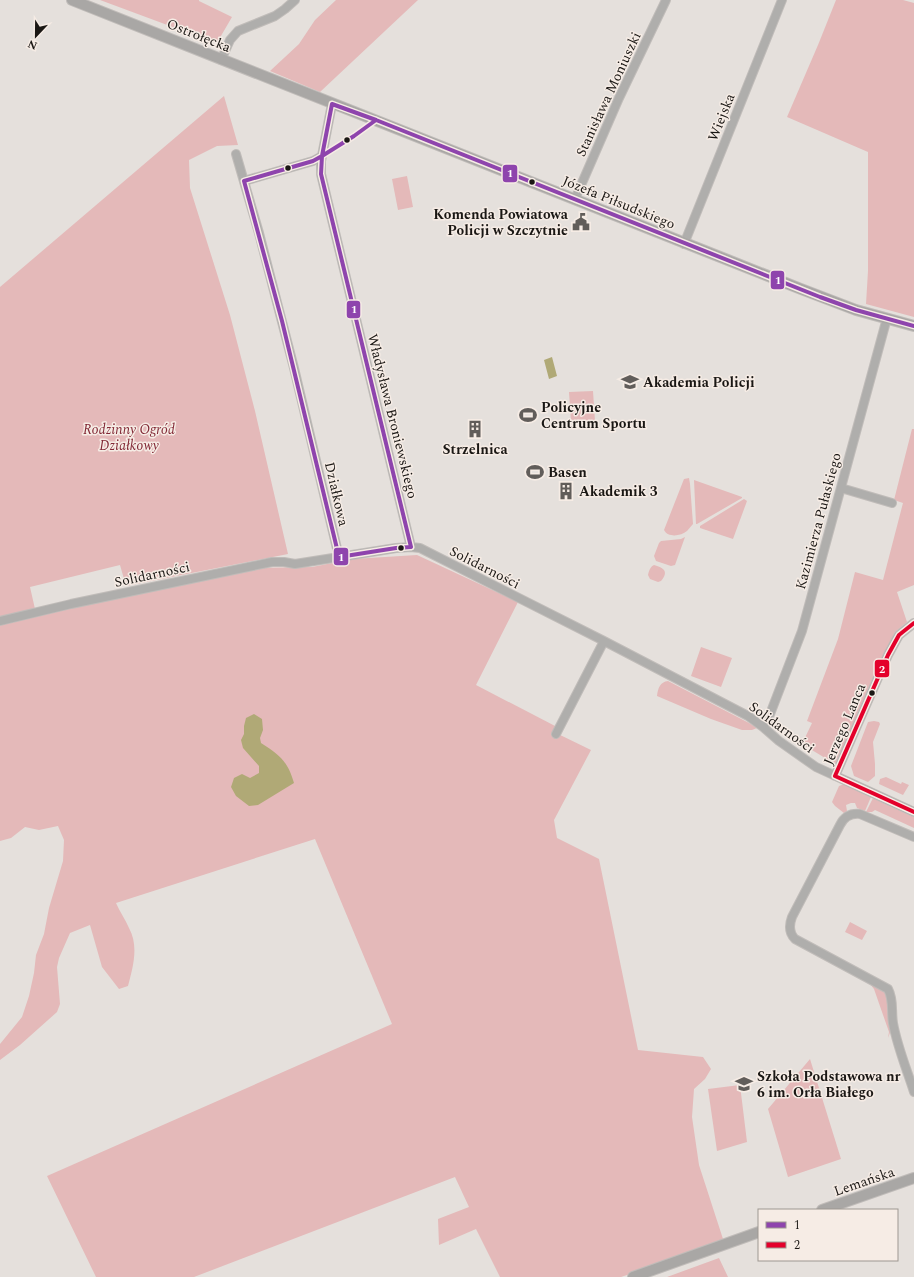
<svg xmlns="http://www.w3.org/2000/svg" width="914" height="1277" font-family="Spectral,serif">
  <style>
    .green { fill: #e4b9b9 }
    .water { fill: #b0a976 }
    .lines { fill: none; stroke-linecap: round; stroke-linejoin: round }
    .minor-casing { stroke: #c0bcb9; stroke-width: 10 }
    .major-casing { stroke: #c0bcb9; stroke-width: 12 }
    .minor { stroke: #afaeac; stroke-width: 8 }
    .major { stroke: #a9a7a5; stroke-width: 10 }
    .bus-1-casing { stroke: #f6ece5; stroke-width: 7 }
    .bus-2-casing { stroke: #f6ece5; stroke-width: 7 }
    .bus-1 { stroke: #8e44ad; stroke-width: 4 }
    .bus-2 { stroke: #e4002b; stroke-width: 4 }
    .bus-dot { fill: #1a1714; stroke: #f6ece5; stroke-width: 1.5 }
    .labels { text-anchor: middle; stroke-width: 3; stroke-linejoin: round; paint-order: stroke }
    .street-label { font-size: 14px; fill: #1a1714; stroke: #f6ece5 }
    .poi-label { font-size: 14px; font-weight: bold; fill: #1a1714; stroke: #f6ece5; text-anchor: start }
    .park-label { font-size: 14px; font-style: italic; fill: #822835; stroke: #f6ece5 }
    .line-badge { stroke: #f6ece5; stroke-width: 1.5 }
    .badge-label { font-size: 11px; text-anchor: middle; font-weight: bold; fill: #fff }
  </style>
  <rect width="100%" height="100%" fill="#e5e0dc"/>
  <path class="green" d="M100,0h99v1l33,16 -14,24 -13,-2z
    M336,0h82l-98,92 -50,-21 29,-27 16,-24z
    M836,0h67l11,3v314l-48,-13 2,-33v-119l-81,-35 31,-72z
    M224,96l14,49 -21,1 -28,14 1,28 40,127 25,96 33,143 -162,32 -6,-21 -90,22 5,22 219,-41 58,-1 41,-8 64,-4 101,47 -42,83 81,42 -3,5 37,18 -37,70 3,18 42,21 39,191 65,7 8,12 -6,10 -11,10 -2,28 7,48 24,74 -16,6 -9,6 -77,26h-121l-24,-48 -37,16 -1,-26 31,-12 -14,-30 -261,100h-98l-49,-101 345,-152 -77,-185 -199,64c4,9 9,16 13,25 10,18 4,39 -1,58l-9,3 -17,-22 -12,-42 -20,8 -11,25 -2,9 3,37 -3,8 -37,33 -20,15v-16l22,-27 7,-21 5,-23 2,-18 8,-21 5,-26 14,-47 1,-21 -6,-14 -19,4 -14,-3 -14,11 -11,3v-554z
    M407,176l6,31 -15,3 -6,-31z
    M593,391l2,30 -24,1 -2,-30z
    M912,429h2v156l-17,7 10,30 -12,10 -60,132 -33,-20 10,-21 -5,-2 31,-82 17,-67 28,8 20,-77 -9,-3z
    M689,478l1,6 3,40c-2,2 -4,5 -6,7 -6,5 -19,7 -23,-1l20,-51z
    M694,480l48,17v1l-45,26h-1z
    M744,499l3,2 -14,38 -33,-11v-2z
    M685,537l-10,28 -4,1 -15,-5 -2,-5 5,-13 2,-2 20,-2z
    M654,565c10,3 15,6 7,16l-3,1 -8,-3 -2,-4c1,-4 2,-8 6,-10z
    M701,647l31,11 -11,29 -30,-11z
    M668,681l81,42 8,5 -5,2h-10l-31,-11 -54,-23c1,-8 3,-14 11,-15z
    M874,721l5,1 1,2 -7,18 2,22v12l-7,6 -14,-6 -3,-10 17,-44z
    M886,777l15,7 1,-2 7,3 -6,10 -24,-11 1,-5z
    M844,784l27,13 -6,14 -8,-3 -2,-5h-4l-5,2 1,6 -3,2 -9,-7 -3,-4 7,-16z
    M873,798l41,19v11l-39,-18 -3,2h-6z
    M850,922l17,9 -5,9 -17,-8z
    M871,983l13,7 5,7 2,33 -3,8 1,-6 -15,-43 -4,-5z
    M810,1059l31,100 -53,18 -20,-68z
    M740,1085l7,57 -30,9 -9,-62z
    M719,1258l9,19h-61z"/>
  <path class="water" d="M552,357l5,19 -8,3 -5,-19z
    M254,714l8,5 1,11 -3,8 1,5c19,12 27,19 33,40l-36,22 -9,1 -13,-10 -5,-9 3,-9 8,-4 8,4 9,-5v-7l-16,-18 -2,-8 3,-6v-8l2,-8z"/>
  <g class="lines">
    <g class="minor-casing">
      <path id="minor" d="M221,60l9,-20 8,-9 37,-15 10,-7 10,-9
        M332,104l-11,57v13l90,373
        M236,154l23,79 35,135 45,189
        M244,181l69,-20 9,-5
        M575,199l44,-101 47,-98
        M684,244l98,-244
        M841,488l51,15
        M0,621l71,-17 201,-42h12l11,2 101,-16 15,-1 9,1 184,93 144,75 15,11 16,14 37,26 98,45
        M763,727l4,-5 35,-91 85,-313
        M556,734l48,-93
        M835,776l53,-121 11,-20 15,-12
        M914,837l-54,-23c-10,-1 -16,3 -20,11l-48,92c-3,8 -3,16 3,22l93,50c6,11 3,22 5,34 4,23 14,47 21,69"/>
    </g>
    <g class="major-casing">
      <path id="major" d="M72,0l729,289 55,21 58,16
        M822,1210l92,-32
        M633,1277l126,-45"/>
    </g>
    <use href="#minor" class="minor"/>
    <use href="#major" class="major"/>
    <g class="bus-1-casing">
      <path id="bus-1" d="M376,120l444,177 36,13 58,16
        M322,156l-1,18 90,373 -15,1 -57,9 -57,-236 -38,-140 69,-20z
        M322,156l10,-52 44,16
        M322,156l32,-20 22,-16"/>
    </g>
    <g class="bus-2-casing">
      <path id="bus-2" d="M835,776l53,-121 11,-20 15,-12
        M835,776l79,36"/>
    </g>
    <use href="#bus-1" class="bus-1"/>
    <use href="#bus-2" class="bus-2"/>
  </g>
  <defs>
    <g id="civic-bare" transform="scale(1.38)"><path d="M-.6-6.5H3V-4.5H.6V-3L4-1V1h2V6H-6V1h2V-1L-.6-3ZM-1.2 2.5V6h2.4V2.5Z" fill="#615d5a" stroke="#f6ece5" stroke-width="2.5" paint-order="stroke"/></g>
    <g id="university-bare" transform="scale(1.38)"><path d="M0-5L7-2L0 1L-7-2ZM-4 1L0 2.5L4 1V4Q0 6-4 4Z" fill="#615d5a" stroke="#f6ece5" stroke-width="2.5" paint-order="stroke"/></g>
    <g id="stadium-bare" transform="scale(1.38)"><path d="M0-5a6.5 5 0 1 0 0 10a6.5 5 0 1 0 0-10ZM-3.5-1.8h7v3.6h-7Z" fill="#615d5a" stroke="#f6ece5" stroke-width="2.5" paint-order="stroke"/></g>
    <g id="building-bare" transform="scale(1.38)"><path d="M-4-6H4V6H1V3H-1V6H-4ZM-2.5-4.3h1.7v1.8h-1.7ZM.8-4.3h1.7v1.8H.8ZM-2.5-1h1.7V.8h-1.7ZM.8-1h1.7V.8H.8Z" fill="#615d5a" stroke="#f6ece5" stroke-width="2.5" paint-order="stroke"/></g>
    <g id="school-bare" transform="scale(1.38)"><path d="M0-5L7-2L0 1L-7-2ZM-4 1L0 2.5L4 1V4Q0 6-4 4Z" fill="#615d5a" stroke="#f6ece5" stroke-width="2.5" paint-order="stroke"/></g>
  </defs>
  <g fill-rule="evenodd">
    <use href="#civic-bare" x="581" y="222"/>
    <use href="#university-bare" x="630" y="382"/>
    <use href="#stadium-bare" x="528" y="415"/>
    <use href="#building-bare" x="475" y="429"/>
    <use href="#stadium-bare" x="535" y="472"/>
    <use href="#building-bare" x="566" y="491"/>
    <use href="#school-bare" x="744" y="1084"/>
  </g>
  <g class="bus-dot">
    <circle cx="347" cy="140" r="3.5"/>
    <circle cx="288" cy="168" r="3.5"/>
    <circle cx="532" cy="182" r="3.5"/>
    <circle cx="401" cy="548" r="3.5"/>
    <circle cx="872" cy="693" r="3.5"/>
  </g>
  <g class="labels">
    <g class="street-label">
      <text transform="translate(199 35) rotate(22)" y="5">Ostrołęcka</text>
      <text transform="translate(608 94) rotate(-65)" y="5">Stanisława Moniuszki</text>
      <text transform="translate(721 117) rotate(-68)" y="5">Wiejska</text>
      <text transform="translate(619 202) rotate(22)" y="5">Józefa Piłsudskiego</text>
      <text transform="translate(393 416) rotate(76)" y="5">Władysława Broniewskiego</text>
      <text transform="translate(337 494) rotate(77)" y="5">Działkowa</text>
      <text transform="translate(818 521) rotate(-75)" y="5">Kazimierza Pułaskiego</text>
      <text transform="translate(485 567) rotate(27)" y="5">Solidarności</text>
      <text transform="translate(152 574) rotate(-12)" y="5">Solidarności</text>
      <text transform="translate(844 724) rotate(-67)" y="5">Jerzego Lanca</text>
      <text transform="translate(782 727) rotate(36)" y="5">Solidarności</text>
      <text transform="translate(864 1181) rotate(-19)" y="5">Lemańska</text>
    </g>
    <g class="poi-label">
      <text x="568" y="219" text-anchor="end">Komenda Powiatowa<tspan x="568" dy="16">Policji w Szczytnie</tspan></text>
      <text x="643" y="387">Akademia Policji</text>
      <text x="541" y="412">Policyjne<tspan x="541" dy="16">Centrum Sportu</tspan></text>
      <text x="475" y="454" text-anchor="middle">Strzelnica</text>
      <text x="548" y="477">Basen</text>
      <text x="579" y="496">Akademik 3</text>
      <text x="757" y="1081">Szkoła Podstawowa nr<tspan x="757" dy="16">6 im. Orła Białego</tspan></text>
    </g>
    <g class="park-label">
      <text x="129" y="434">Rodzinny Ogród<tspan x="129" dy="16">Działkowy</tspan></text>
    </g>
  </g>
  <g class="line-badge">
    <rect x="502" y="164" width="16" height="19" rx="4" fill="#8e44ad"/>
    <rect x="770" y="270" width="15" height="20" rx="4" fill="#8e44ad"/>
    <rect x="346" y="300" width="15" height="19" rx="4" fill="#8e44ad"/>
    <rect x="333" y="547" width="16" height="19" rx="4" fill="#8e44ad"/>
    <rect x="874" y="659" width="16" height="19" rx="4" fill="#e4002b"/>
  </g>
  <g class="badge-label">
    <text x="510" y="177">1</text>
    <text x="778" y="284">1</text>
    <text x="354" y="313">1</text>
    <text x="341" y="561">1</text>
    <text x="882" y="673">2</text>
  </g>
  <rect x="758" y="1209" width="140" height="52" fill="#f6ece5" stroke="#9e9791"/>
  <rect x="766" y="1222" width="20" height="6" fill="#8e44ad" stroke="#9e9791"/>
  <text x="794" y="1229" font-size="12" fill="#1a1714">1</text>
  <rect x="766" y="1242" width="20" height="6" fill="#e4002b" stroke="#9e9791"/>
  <text x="794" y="1249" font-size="12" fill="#1a1714">2</text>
  <g transform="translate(36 36) rotate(202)" stroke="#f6ece5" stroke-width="3" paint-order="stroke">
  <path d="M0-3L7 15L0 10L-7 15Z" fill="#1a1714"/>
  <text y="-6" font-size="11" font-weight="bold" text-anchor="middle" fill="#1a1714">N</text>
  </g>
</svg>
